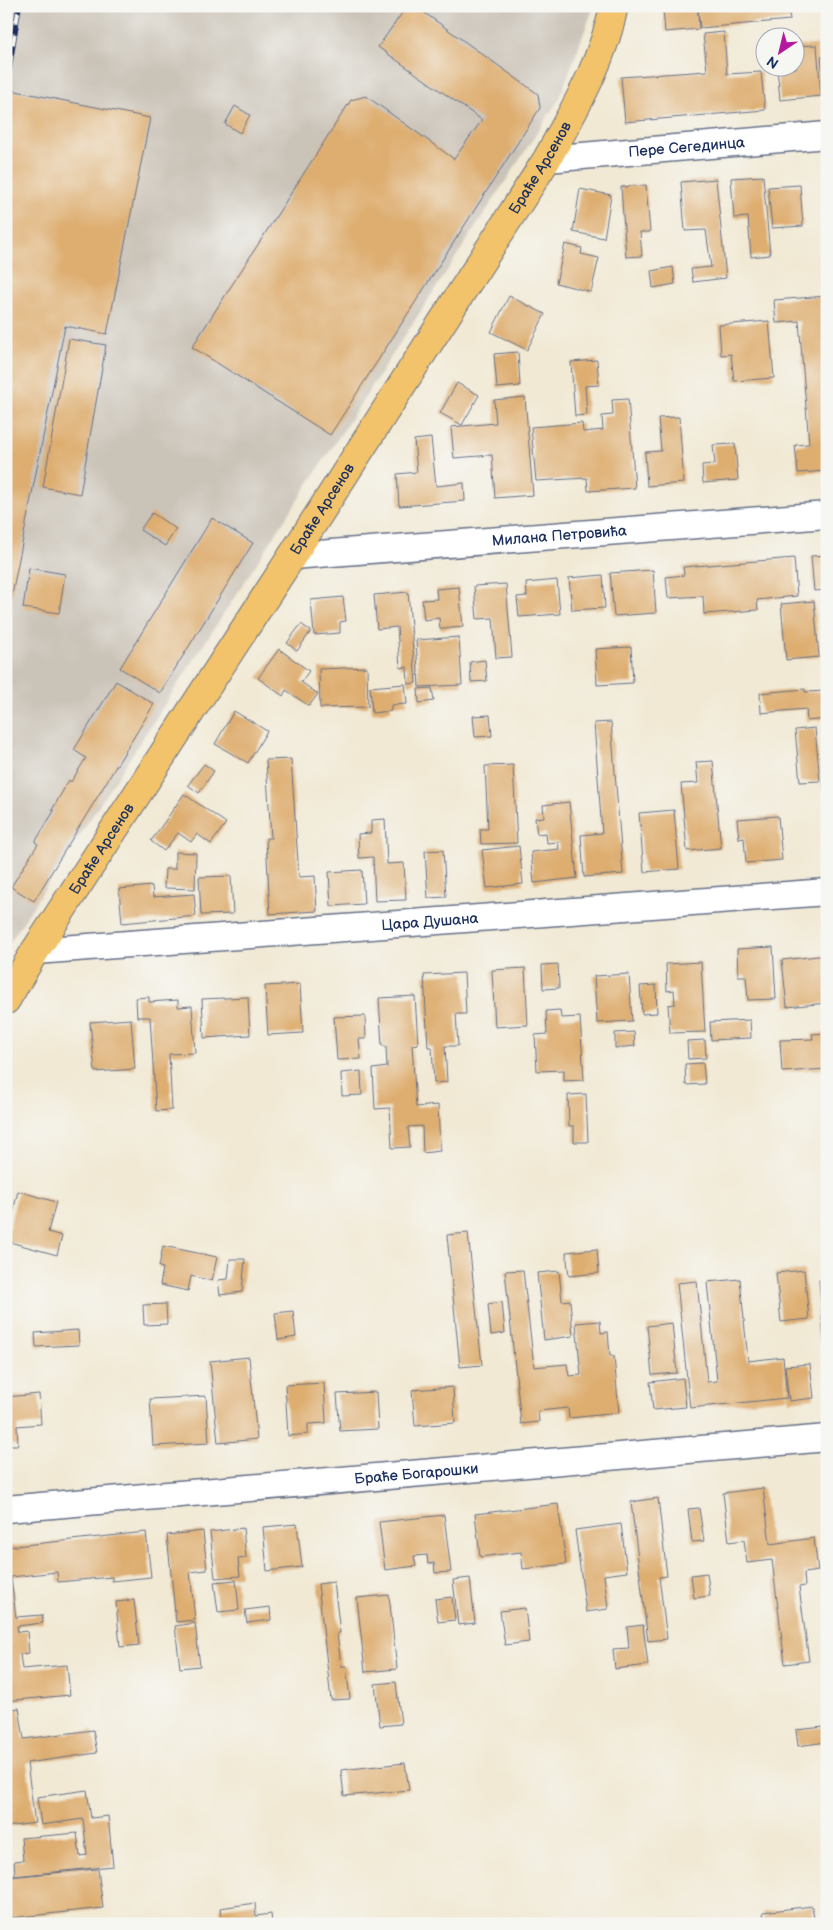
<svg xmlns="http://www.w3.org/2000/svg" width="833" height="1930" font-family="'Balsamiq Sans',sans-serif">
  <style>
    .industrial { fill: #cac3b8 }
    .building { fill: #deae71 }
    .lines { fill: none; stroke-linecap: round; stroke-linejoin: round }
    .minor-casing { stroke: #667087; stroke-width: 29 }
    .major-casing { stroke: #667087; stroke-width: 30 }
    .minor { stroke: #fff; stroke-width: 26 }
    .major { stroke: #f2c36a; stroke-width: 28 }
    .rail-casing { stroke: #1b2f5e; stroke-width: 5.5 }
    .rail { stroke: #f6f6f2; stroke-width: 4; stroke-dasharray: 11; stroke-linecap: butt }
    .labels { text-anchor: middle; stroke-width: 4; stroke-linejoin: round; paint-order: stroke }
    .street-label { font-size: 15px; fill: #1b2f5e; stroke: #f6f6f2 }
  </style>
  <rect width="100%" height="100%" fill="#f6f6f2"/>
  <filter id="ink" filterUnits="userSpaceOnUse"><feTurbulence type="fractalNoise" baseFrequency=".02" numOctaves="2"/><feDisplacementMap in="SourceGraphic" scale="10" xChannelSelector="R" yChannelSelector="G"/><feConvolveMatrix kernelMatrix="1 2 1 2 8 2 1 2 1" color-interpolation-filters="sRGB"/></filter>
  <filter id="wash" filterUnits="userSpaceOnUse"><feTurbulence type="fractalNoise" baseFrequency=".0096" numOctaves="4" result="noise"/><feDisplacementMap in="SourceGraphic" scale="20" xChannelSelector="R" yChannelSelector="G"/><feGaussianBlur stdDeviation="1.12" result="paint"/><feColorMatrix in="noise" values="0 0 0 0 0 0 0 0 0 0 0 0 0 0 0 0 0 1.4 0 .05"/><feComposite in="paint" operator="in"/></filter>
  <g filter="url(#wash)">
    <rect width="100%" height="100%" fill="#f1e9d4"/>
    <path class="industrial" d="M6,6h588l-35,93 -553,849z"/>
    <g id="blocks">
      <path class="building" d="M407,6h8l123,88 2,14 -210,327 -138,-88 159,-247 15,-4 88,63 28,-39 -104,-73z
        M697,6h23v2l68,-2 2,14 -90,8 -2,-17 1,18 -34,3 -2,-22z
        M724,32l3,42 34,-2 4,38 -140,12 -4,-45 86,-6 -4,-37z
        M817,45l4,51 -41,4 -3,-32h19v-22z
        M821,57h6v20l-4,1z
        M6,89l144,29 -43,216 -42,-8 -58,294z
        M235,106l15,9 -10,18 -15,-9z
        M763,176l7,79 -19,2 -3,-40 -14,1 -3,-40z
        M716,179l10,99 -33,4 -2,-13 20,-2 -5,-37 -21,1 -4,-49z
        M646,185l4,47h-10l2,24 -16,1 -5,-70z
        M800,185l3,41 -31,2 -4,-41z
        M580,189l31,6 -7,43 -31,-6z
        M565,244l17,4 -1,6 18,4 -8,34 -35,-9z
        M673,267l2,17 -22,4 -2,-17z
        M509,296l36,18 -18,36 -36,-18z
        M827,296v23h-2l2,152 -29,2 -3,-28 14,-1 -10,-123 -23,2 -2,-23z
        M769,321l5,57 -40,3 -3,-27 -10,1 -2,-30z
        M69,339l37,6 -26,149 -37,-7z
        M518,352l2,34 -23,2 -3,-34z
        M597,360l2,25 -14,1 2,29 -12,1 -4,-54z
        M457,383l22,12 -17,30 -22,-12z
        M525,397l8,98 -38,3 -3,-43 -38,3 -3,-31 45,-4 -2,-23z
        M628,399l7,89 -47,3 -1,-13 -51,3 -5,-54 51,-4 1,9 20,-2 -1,-14 11,-1 -1,-15z
        M679,417l5,66 -37,3 -2,-34 16,-1 -3,-33z
        M431,438l5,48 28,-3 1,18 -66,5 -2,-32 20,-2 -3,-32z
        M735,444l3,36 -35,3 -1,-18 13,-1 -2,-19z
        M152,513l24,16 -11,17 -25,-16z
        M212,518l41,25 -93,150 -40,-25z
        M827,555v35l-13,1 -3,-35z
        M794,558l3,38 -40,4 1,10 -54,4 -1,-18 -35,2 -2,-21 18,-2 -1,-8z
        M29,568l36,6 -6,39 -36,-5z
        M653,570l3,43 -42,3 -4,-43z
        M603,575l2,33 -33,2 -3,-32z
        M557,580l3,34 -41,3 -2,-20 10,-1 -1,-13z
        M506,584l6,73 -16,1 -3,-40 -16,1 -3,-33z
        M459,587l4,40 -23,2 -1,-11 -15,2 -2,-20 15,-1 -1,-10z
        M408,592l8,91 -8,1 -1,-17 -7,1 -3,-41 -20,2 -3,-34z
        M343,597l3,24 -6,1v11l-26,2 -3,-35z
        M814,601l5,56 -33,3 -5,-56z
        M823,602h4v24h-2z
        M301,624l10,7 -14,20 -10,-8z
        M459,637l3,48 -43,2 -3,-47z
        M631,647l2,36 -36,2 -2,-36z
        M279,649l30,22 -8,11 17,12 -9,12 -23,-16 -3,6 -25,-18z
        M485,660l2,21 -16,1 -1,-20z
        M367,667l1,40 -48,1 -1,-39z
        M116,681l38,23 -120,197 -23,-14 27,-43 -3,-2 19,-31 -2,-1 17,-30 2,2 15,-24 -12,-8z
        M405,684l2,20 -16,1v6l-19,2 -2,-26z
        M432,688l2,13 -15,2 -1,-14z
        M805,689v3l22,-1v28l-20,2 -1,-12 -45,4 -1,-20z
        M234,711l33,20 -19,32 -33,-19z
        M490,715l2,21 -17,1 -2,-21z
        M611,722l12,152 -39,3 -3,-42 21,-2 -8,-110z
        M815,728l5,53 -20,1 -5,-52z
        M821,756h6v46h-2z
        M291,759l8,118 16,-1 2,35 -47,3 -4,-76h5l-5,-78z
        M713,761l8,87 -34,3 -6,-67 17,-1 -2,-21z
        M204,764l10,7 -15,22 -11,-8z
        M513,765l4,78 -36,1 -1,-15h8l-3,-63z
        M184,794l42,29 -15,21 -14,-10 -6,8 -13,-9 -14,18 -13,-10z
        M569,802l8,76 -43,5 -3,-31 28,-3 -1,-7 -11,1 -1,-10 -9,1 -2,-16 9,-1 -1,-12z
        M674,810l5,59 -35,3 -5,-59z
        M778,816l4,44 -36,3 -2,-25 -5,1 -2,-20z
        M385,819l2,45 17,-1 2,37 -31,1 -2,-44 -14,1 -1,-24 13,-1v-13z
        M519,846l4,38 -36,4 -5,-38z
        M443,850l3,47 -18,1 -3,-47z
        M175,852l21,1 -1,36 -31,-1 1,-19h10z
        M362,870l2,34 -33,2 -2,-34z
        M231,876l2,38 -32,1 -2,-38z
        M152,886l1,11 41,-3 2,22 -74,7 -3,-34z
        M773,947l3,52 -28,1 -2,-24h-8l-1,-27z
        M827,955v48l-40,4 -5,-47z
        M701,962l4,70 -35,1 -2,-28 7,-1 -1,-14 -7,1 -1,-27z
        M558,964l1,24 -16,1 -1,-24z
        M525,968l3,57 -33,2 -3,-57z
        M464,973l2,41h-10l2,32h-13l2,36 -13,1 -2,-36h-4l-4,-72z
        M629,974l3,47 -35,2 -3,-47z
        M300,984l3,49 -35,2 -3,-49z
        M656,985l1,28 -15,1 -2,-28z
        M415,996l3,48 -6,1 4,62 22,-2 2,46 -17,2 -1,-27 -14,1 2,20 -18,1 -2,-40 -15,1 -2,-40 14,-2 -1,-21h-4l-3,-48z
        M149,997v5l29,-2v7l14,-1 3,47 -26,1 3,56 -16,1 -6,-94h-13l-1,-19z
        M248,997l2,38 -46,3 -2,-39z
        M560,1010l1,8 19,-1 4,63 -20,1v-11l-27,1 -2,-36 12,-1 -1,-23z
        M365,1016l1,23h-7l2,20 -24,1 -3,-43z
        M131,1019l4,50 -40,3 -5,-50z
        M750,1020l1,18 -40,2 -1,-18z
        M634,1032l1,14 -20,2v-15z
        M827,1033v36l-45,3 -2,-32 33,-1 -1,-5z
        M705,1040l1,18 -18,1 -1,-18z
        M703,1063l2,21 -19,1 -1,-21z
        M361,1071l1,24 -20,1 -1,-23z
        M586,1094l2,48h-14v-16h-5l-1,-31z
        M18,1191l38,11 -8,30 14,4 -5,19 -51,-14z
        M468,1233l14,132 -22,2 -13,-132z
        M163,1246l54,11 -5,24 -21,-5 -3,15 -28,-6 3,-17 -4,-1z
        M597,1249l2,24 -30,3 -3,-24z
        M230,1259h15l-3,33 -22,3 -2,-15 10,-1z
        M523,1270l11,97 33,-3 2,12 12,-1 -5,-52 24,-2 1,12 7,-1 2,24h4l5,57 -50,5 -1,-10 -30,3 1,11 -18,2 -16,-153z
        M804,1270l5,49 -28,3 -5,-49z
        M559,1271l3,30 8,-1 3,36 -29,4 -7,-67z
        M740,1279l8,82 35,-4 4,41 -97,10 -13,-125 20,-2 10,101 10,-1 -10,-99z
        M827,1279v67h-3l-5,-66z
        M502,1302l3,31 -14,2 -3,-31z
        M166,1304l1,20 -23,1 -1,-20z
        M293,1311l3,26 -18,3 -3,-27z
        M672,1323l5,50 -25,2 -5,-49z
        M78,1330l1,15 -43,2 -1,-14z
        M249,1357l8,82 -39,4 -8,-82z
        M810,1364l4,34 -25,3 -4,-35z
        M683,1378l3,29 -33,3 -3,-28z
        M324,1383l2,40 -18,1v10l-20,2 -3,-51z
        M453,1387l2,36 -40,3 -3,-36z
        M376,1392l2,37 -38,2 -3,-37z
        M39,1394l2,30 -24,2 1,19h-12v-48z
        M206,1396l3,47 -56,3 -3,-47z
        M763,1488l7,56 44,-6 4,33 -14,2 1,13 -6,1 10,74 -24,3 -13,-104 -25,3 -3,-23 -15,2 -6,-49z
        M658,1498l9,78 -8,1 8,62 -19,2 -17,-139z
        M558,1504l8,60 -43,5 -2,-17 -41,5 -5,-43z
        M699,1508l5,33 -12,1 -4,-33z
        M444,1515l7,57 -16,1 -1,-10 -6,1 -1,-9 -13,1 2,10 -31,4 -6,-48z
        M297,1524l5,43 -35,4 -4,-44z
        M621,1524l6,48 -23,3 4,34 -22,3 -11,-82z
        M243,1528l3,30 -8,1 2,17 -25,2 -5,-46z
        M203,1531l4,39 -17,2 5,48 -19,2 -9,-87z
        M146,1532l5,45 -39,4v-4l-54,5 -1,-10 -46,5 5,40 26,-2 1,8 -26,3 1,6 9,-1 2,22 -9,1 2,15 45,-4 3,30 -64,6v-154z
        M707,1573l3,23 -16,2 -3,-23z
        M470,1578l5,45 -17,2 -5,-45z
        M236,1580l3,30 -21,2 -4,-30z
        M334,1582l6,51h-3l4,33h5l4,33 -19,1 -13,-116z
        M389,1595l8,74 -32,3 -8,-74z
        M452,1597l3,23 -17,2 -3,-23z
        M134,1600l5,45 -19,2 -4,-45z
        M270,1607l1,13 -24,3 -2,-13z
        M525,1608l4,34 -24,3 -5,-34z
        M195,1623l5,43 -20,2 -5,-42z
        M643,1625l5,40 -33,4 -2,-20 16,-1 -2,-21z
        M396,1682l5,42 -21,2 -5,-42z
        M19,1708l5,31 69,-9 4,23 -70,10 8,60 -29,4v-117z
        M824,1727l2,15 -28,4 -2,-16z
        M405,1763l4,27 -65,6 -3,-26z
        M87,1790l4,28 17,-2 5,50 -98,10 -1,-15 9,-1 -2,-22 56,-5 3,23 7,-1 -4,-36 -42,6 -4,-28z
        M98,1869l5,39 -92,10 -4,-41z
        M255,1903l1,13 15,-2 1,10h-50l-2,-16z
        M812,1906l3,18h-50l-2,-12z"/>
    </g>
  </g>
  <g filter="url(#ink)">
    <use href="#blocks" fill-opacity="0" stroke="#667087" stroke-width="1"/>
    <g class="lines">
      <g class="minor-casing">
        <g id="minor">
          <path id="s1" d="M547,159l280,-24"/>
          <path id="s2" d="M292,556l535,-41"/>
          <path id="s3" d="M35,951l792,-59"/>
          <path id="s4" d="M6,1509l821,-71"/>
        </g>
      </g>
      <g class="major-casing">
        <g id="major">
          <path id="s5" d="M6,1000l29,-49 257,-395 255,-397c27,-49 56,-97 67,-153"/>
        </g>
      </g>
      <use href="#minor" class="minor"/>
      <use href="#major" class="major"/>
      <g class="rail-casing">
        <path id="rail" d="M6,88l13,-82"/>
      </g>
      <use href="#rail" class="rail"/>
    </g>
  </g>
  <g class="labels">
    <g class="street-label">
      <text dy="5" stroke="none"><textPath href="#s1" startOffset="140">Пере Сегединца</textPath></text>
      <text dy="5" stroke="none"><textPath href="#s5" startOffset="989">Браће Арсенов</textPath></text>
      <text dy="5" stroke="none"><textPath href="#s5" startOffset="584">Браће Арсенов</textPath></text>
      <text dy="5" stroke="none"><textPath href="#s2" startOffset="268">Милана Петровића</textPath></text>
      <text dy="5" stroke="none"><textPath href="#s5" startOffset="179">Браће Арсенов</textPath></text>
      <text dy="5" stroke="none"><textPath href="#s3" startOffset="396">Цара Душана</textPath></text>
      <text dy="5" stroke="none"><textPath href="#s4" startOffset="412">Браће Богарошки</textPath></text>
    </g>
  </g>
  <rect width="833" height="1930" fill="none" stroke="#f6f6f2" stroke-width="25"/>
  <g transform="translate(780 52) rotate(215)"><circle r="24" fill="#f6f6f2" stroke="#9ea6b7"/>
  <path d="M0-4L9 19L0 12L-9 19Z" fill="#b5179e"/>
  <text y="-8" font-size="14" font-weight="bold" text-anchor="middle" fill="#1b2f5e">N</text>
  </g>
</svg>
